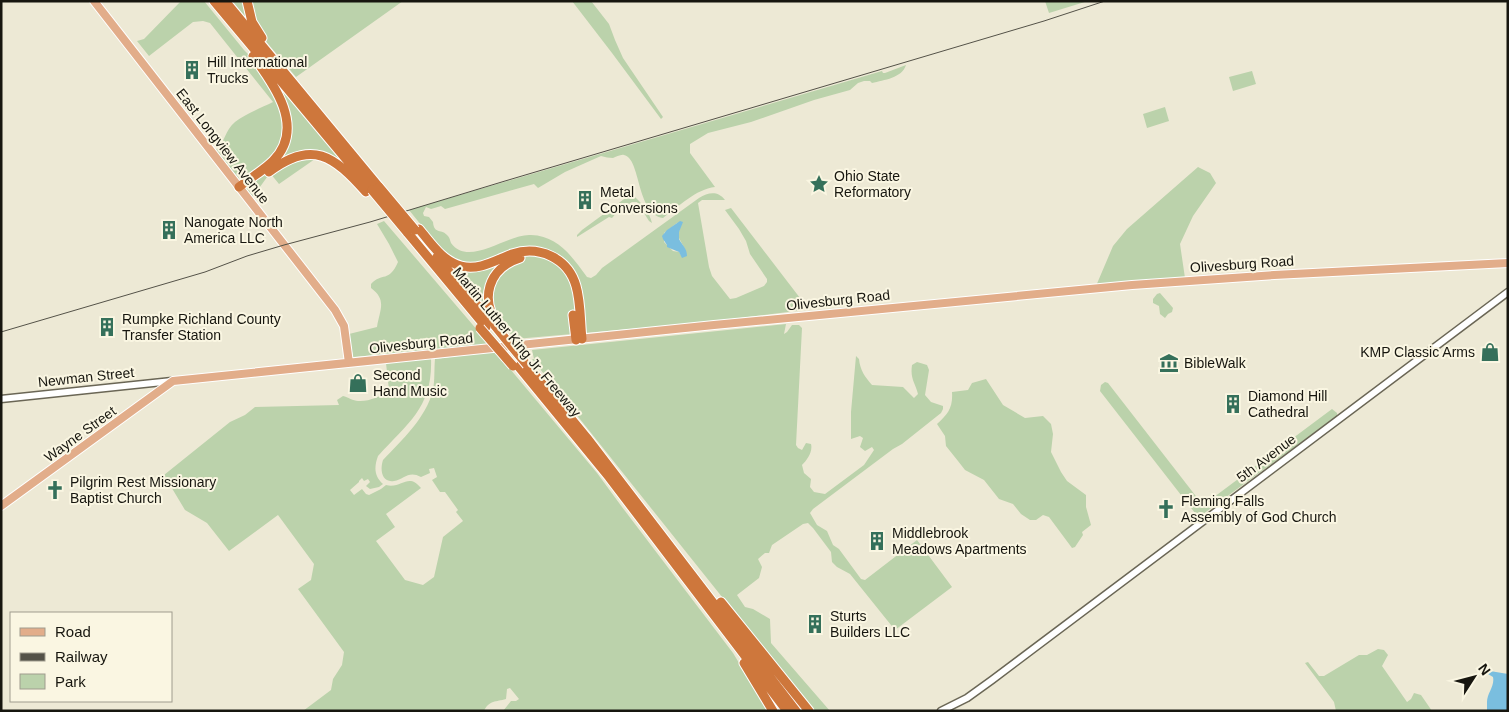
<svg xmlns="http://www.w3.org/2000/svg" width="1509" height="712" font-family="Helvetica,sans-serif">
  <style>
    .green { fill: #bbd2ab; fill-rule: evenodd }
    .water { fill: #7abedf }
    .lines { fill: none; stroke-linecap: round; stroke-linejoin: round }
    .minor-casing { stroke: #6a6655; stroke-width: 9 }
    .major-casing { stroke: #fff; stroke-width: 10 }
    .highway-casing { stroke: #fff; stroke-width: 11 }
    .minor { stroke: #fff; stroke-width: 6 }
    .major { stroke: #e2ad8a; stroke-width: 8 }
    .highway { stroke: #ce773c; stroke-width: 9 }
    .rail { stroke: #545248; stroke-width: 1 }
    .highway-bridge-casing { stroke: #fff; stroke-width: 11; stroke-linecap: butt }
    .highway-bridge { stroke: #ce773c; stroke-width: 9 }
    .labels { text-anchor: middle; stroke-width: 4; stroke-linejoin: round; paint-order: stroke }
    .poi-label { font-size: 14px; fill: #17160f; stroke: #faf6e2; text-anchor: start }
    .street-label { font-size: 14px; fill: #17160f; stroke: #faf6e2 }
  </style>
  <rect width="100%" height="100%" fill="#ede9d5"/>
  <path class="green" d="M181,1h23l40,49 25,25 73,87 5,13 -15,-11 -17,-5 -36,25 -9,-11 -18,25 -37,-47c10,-8 10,-21 20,-29 10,-8 26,-14 38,-20l-63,-79 -7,-2 -10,1 -44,34 -12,-15 7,-2z
    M232,1h171l-107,76z
    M572,1h19l18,23 6,16 8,18 40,59 -2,2 -49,-66z
    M1045,1h43l-39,12z
    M906,65c-4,13 -22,15 -34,18l-2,-2h-6l-6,2 -8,7 -36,10 -63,22 -43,11 -18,11v9l25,34c-19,2 -37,20 -52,31 -27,-4 -22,-60 -39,-63 -3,-1 -8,2 -11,3 -4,0 -8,-1 -12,-2l-36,16 -27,16 -4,-4 -89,25 -4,-3 -10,3 -5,-2 -3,6 1,3 5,1 4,5c1,13 9,6 15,14 2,2 2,5 3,7 18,25 57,-10 80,-8 28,1 41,22 56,42l4,1 5,-3 6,-7 97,-70c9,-5 18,-8 26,2h-23l-4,3 11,64 3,9 18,23 6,-1 28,-12 3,-4v-3l-17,-25 -4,-13 -7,-12 -14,-19 6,-2 69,90 2,4 -1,5 -5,4 -97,12 -184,16 -64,-74 -17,-24 -25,-31 473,-139 1,2h2zM682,222c-6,17 -4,13 3,27l-4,6 -2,-3 -6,-1 -9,-9v-9l13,-10z
    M1252,71l4,13 -23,7 -4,-14z
    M1165,107l4,14 -22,7 -4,-14z
    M1198,167l12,6 6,10 -23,33 -13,28 5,34 -89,8 17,-40 14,-17z
    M631,194c9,6 19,19 21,29l-3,-2 -12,-19h-5l-14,9 -6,7 -3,-1 -32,20v-2l5,-5z
    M384,221l106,124 -137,12 -4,-23 28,-7c3,-18 10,-27 -6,-39v-4c11,-12 18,-1 27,-22l-9,-18 -12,-20z
    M1160,293l13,15 -1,4 -4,2 -3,4 -5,-4 -1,-8 -6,-3v-4l4,-5z
    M786,324l-2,10 3,-2 5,-7h7l3,3 -6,117 2,3 4,2 4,-7 5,1c2,8 -4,16 -9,21l2,8 7,6 -1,8 4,5 11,2 39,-29 10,-15 -2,-3 -7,4 -5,-4 3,-9 -3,-2 -9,3v-27l5,-56 3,3c1,11 6,18 13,26l31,2 11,11 4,-4c-3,-12 -8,-15 -6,-29l5,-3 10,3 2,5 -4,25 6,7 12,4v3l-2,4 -39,31 -9,5 -80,60 -3,4 7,12 10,6 6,14 6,4 22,30 4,1 52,-40 35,47 -57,43 -45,-56 -13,-7 -5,-5 -1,-10 -18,-24 -5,-5 -5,1 -31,21 -3,8h-4l-7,6 4,8 -3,11 -22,17 8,12 8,2 17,10 1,24 59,68h-17l-281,-352h2l-2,-9z
    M495,351l102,122 25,34 111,146 35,58h-265l8,-10h5l3,-2 -9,-11 -3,1 -1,10c-10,3 -17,1 -22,12h-181l28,-21 2,-11 9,-14 2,-13 -46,-63 13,-9 3,-16 -36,-49 -49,36 -22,-28 -22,-13 -21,-35 66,-53 15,-7 10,-8 84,-2 -2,-5 6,-4c5,1 10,5 15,5 10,1 24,-5 31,-11l-3,-27 45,-5c2,49 -22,64 -53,98 -4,11 -4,20 5,28l-4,3 -9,2 -4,-3 4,-4 -2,-3 -4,2 -2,-3 -3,3v1l-9,8 4,5 8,-6 4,5 3,1 12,-6 5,-4c16,4 22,-13 35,3l-35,26 9,13 -19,14 29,39 18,5 11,-8 9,-40 20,-16 -7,-9 2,-2 -13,-18h-5l-8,-12 5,-3 -3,-9 -5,1 1,4 -9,4c-12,-7 -17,2 -27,4 -13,2 -14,-12 -11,-21 19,-20 43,-42 50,-70 2,-10 1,-21 2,-31z
    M986,379l17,26 22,13 18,-2 8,8 2,10 -2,18 10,20 6,9 19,14v12l5,18 -9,7 1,3 -8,12 -3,1 -23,-31 -6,-2 -7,5h-6l-9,-6 -8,-10 -14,-5 -15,-19 -19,-10 -7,-9 -12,-15 -1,-10 -8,-12c11,-10 16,-16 15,-32l16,-2 4,-7z
    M1105,382l3,1 94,121 4,-1 126,-94 5,4v3l-134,98 -8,-1 -95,-122 1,-6z
    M1378,649l6,1 4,5 -6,11 25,36 4,-3 3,-6 7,2 11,16h-96l-2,-9 -29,-39 3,-1 11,14h5l35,-21h8z"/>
  <path class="water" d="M680,221l3,1 -4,10v7c3,6 8,9 8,17l-5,2 -3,-6 -12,-5v-2l-4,-6 -1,-3 5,-6z
    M1490,671l18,3v37h-21c0,-3 0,-6 0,-9 0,-9 8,-16 6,-25l-5,-3z"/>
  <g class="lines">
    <g class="minor-casing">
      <path id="minor" d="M1,399l171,-18
        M941,711l26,-13 25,-18 516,-388"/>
    </g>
    <g class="major-casing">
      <path id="major" d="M94,1l241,309 9,16 5,37
        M1,506l172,-125 541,-56 418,-40 142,-10 234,-12"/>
    </g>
    <g class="highway-casing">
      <path id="highway" d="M214,1l158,189
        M225,1l154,186
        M247,1l5,21 10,16
        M269,172c43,-33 65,-16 97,20
        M239,187c11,-9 24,-16 34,-26 33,-33 1,-77 -20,-105
        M419,229c12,14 23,32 42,37 18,5 35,-6 51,-12 27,-9 56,4 64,32 5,17 4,36 6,53
        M407,232l79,95
        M437,257l54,65
        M573,315l3,25
        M499,326c-20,-26 -11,-58 21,-68
        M527,365l60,73 209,273
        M518,366l91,111 178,234
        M721,602l88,109
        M744,663l29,48"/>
    </g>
    <use href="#minor" class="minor"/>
    <use href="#major" class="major"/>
    <use href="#highway" class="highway"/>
    <path class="rail" d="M1,332l204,-60 42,-16 37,-11 86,-23 135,-41 539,-160 61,-20"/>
    <g class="highway-bridge-casing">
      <path id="highway-bridge" d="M379,187l36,43
        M372,190l35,42
        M495,326l32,39
        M480,328l33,38"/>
    </g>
    <use href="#highway-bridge" class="highway-bridge"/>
  </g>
  <defs>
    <g id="building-bare" transform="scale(1.5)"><path d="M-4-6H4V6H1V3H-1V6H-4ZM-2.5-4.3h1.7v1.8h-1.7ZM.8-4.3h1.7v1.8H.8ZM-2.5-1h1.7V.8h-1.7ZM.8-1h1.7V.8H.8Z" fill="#35705a" stroke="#faf6e2" stroke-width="2.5" paint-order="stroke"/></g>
    <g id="sight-bare" transform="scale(1.5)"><path d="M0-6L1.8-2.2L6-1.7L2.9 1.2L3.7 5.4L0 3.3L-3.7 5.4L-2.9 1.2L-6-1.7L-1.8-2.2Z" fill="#35705a" stroke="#faf6e2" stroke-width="2.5" paint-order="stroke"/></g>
    <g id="shop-bare" transform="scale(1.5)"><path d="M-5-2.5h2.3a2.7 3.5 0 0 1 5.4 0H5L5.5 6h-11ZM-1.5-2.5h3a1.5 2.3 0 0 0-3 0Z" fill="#35705a" stroke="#faf6e2" stroke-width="2.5" paint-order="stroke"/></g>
    <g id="museum-bare" transform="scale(1.5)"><path d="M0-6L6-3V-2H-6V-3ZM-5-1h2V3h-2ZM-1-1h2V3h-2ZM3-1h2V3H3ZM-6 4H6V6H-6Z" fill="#35705a" stroke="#faf6e2" stroke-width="2.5" paint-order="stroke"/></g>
    <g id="church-bare" transform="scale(1.5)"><path d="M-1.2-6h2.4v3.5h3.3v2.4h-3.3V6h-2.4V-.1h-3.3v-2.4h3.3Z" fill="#35705a" stroke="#faf6e2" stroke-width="2.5" paint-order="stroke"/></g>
  </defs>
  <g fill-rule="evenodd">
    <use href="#building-bare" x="192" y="70"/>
    <use href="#sight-bare" x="819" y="184"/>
    <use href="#building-bare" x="585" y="200"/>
    <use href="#building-bare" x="169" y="230"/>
    <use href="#building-bare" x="107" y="327"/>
    <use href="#shop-bare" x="1490" y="352"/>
    <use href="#museum-bare" x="1169" y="363"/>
    <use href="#shop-bare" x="358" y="383"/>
    <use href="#building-bare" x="1233" y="404"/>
    <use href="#church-bare" x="55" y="490"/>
    <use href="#church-bare" x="1166" y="509"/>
    <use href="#building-bare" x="877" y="541"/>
    <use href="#building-bare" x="815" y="624"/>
  </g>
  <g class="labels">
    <g class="poi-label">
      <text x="207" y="67">Hill International<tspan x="207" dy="16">Trucks</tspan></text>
      <text x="834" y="181">Ohio State<tspan x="834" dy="16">Reformatory</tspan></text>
      <text x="600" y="197">Metal<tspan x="600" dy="16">Conversions</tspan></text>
      <text x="184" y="227">Nanogate North<tspan x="184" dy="16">America LLC</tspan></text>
      <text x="122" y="324">Rumpke Richland County<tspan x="122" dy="16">Transfer Station</tspan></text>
      <text x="1475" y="357" text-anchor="end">KMP Classic Arms</text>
      <text x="1184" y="368">BibleWalk</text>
      <text x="373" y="380">Second<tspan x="373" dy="16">Hand Music</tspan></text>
      <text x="1248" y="401">Diamond Hill<tspan x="1248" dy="16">Cathedral</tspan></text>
      <text x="70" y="487">Pilgrim Rest Missionary<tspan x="70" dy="16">Baptist Church</tspan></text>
      <text x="1181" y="506">Fleming Falls<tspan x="1181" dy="16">Assembly of God Church</tspan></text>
      <text x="892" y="538">Middlebrook<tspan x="892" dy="16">Meadows Apartments</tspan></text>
      <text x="830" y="621">Sturts<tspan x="830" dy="16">Builders LLC</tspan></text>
    </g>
    <g class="street-label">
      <text transform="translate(223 146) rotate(52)" y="5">East Longview Avenue</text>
      <text transform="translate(1242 264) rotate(-4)" y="5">Olivesburg Road</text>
      <text transform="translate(838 300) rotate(-6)" y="5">Olivesburg Road</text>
      <text transform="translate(517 342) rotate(50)" y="5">Martin Luther King Jr. Freeway</text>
      <text transform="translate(421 343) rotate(-6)" y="5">Olivesburg Road</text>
      <text transform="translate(86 377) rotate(-6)" y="5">Newman Street</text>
      <text transform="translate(80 434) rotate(-36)" y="5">Wayne Street</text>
      <text transform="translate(1266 458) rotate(-37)" y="5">5th Avenue</text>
    </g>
  </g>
  <rect width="1509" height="712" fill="none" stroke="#17160f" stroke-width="5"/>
  <rect x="10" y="612" width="162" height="90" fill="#faf6e2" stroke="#9f9c8e"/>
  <rect x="20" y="628" width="25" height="8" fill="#e2ad8a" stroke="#9f9c8e"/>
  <text x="55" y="637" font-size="15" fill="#17160f">Road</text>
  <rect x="20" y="653" width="25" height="8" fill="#545248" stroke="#9f9c8e"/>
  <text x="55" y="662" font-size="15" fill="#17160f">Railway</text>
  <rect x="20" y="674" width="25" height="15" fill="#bbd2ab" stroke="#9f9c8e"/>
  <text x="55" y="687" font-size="15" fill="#17160f">Park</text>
  <g transform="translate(1474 677) rotate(54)" stroke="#faf6e2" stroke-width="4" paint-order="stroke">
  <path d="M0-4L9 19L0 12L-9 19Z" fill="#17160f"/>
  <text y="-8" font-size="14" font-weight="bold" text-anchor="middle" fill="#17160f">N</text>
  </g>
</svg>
